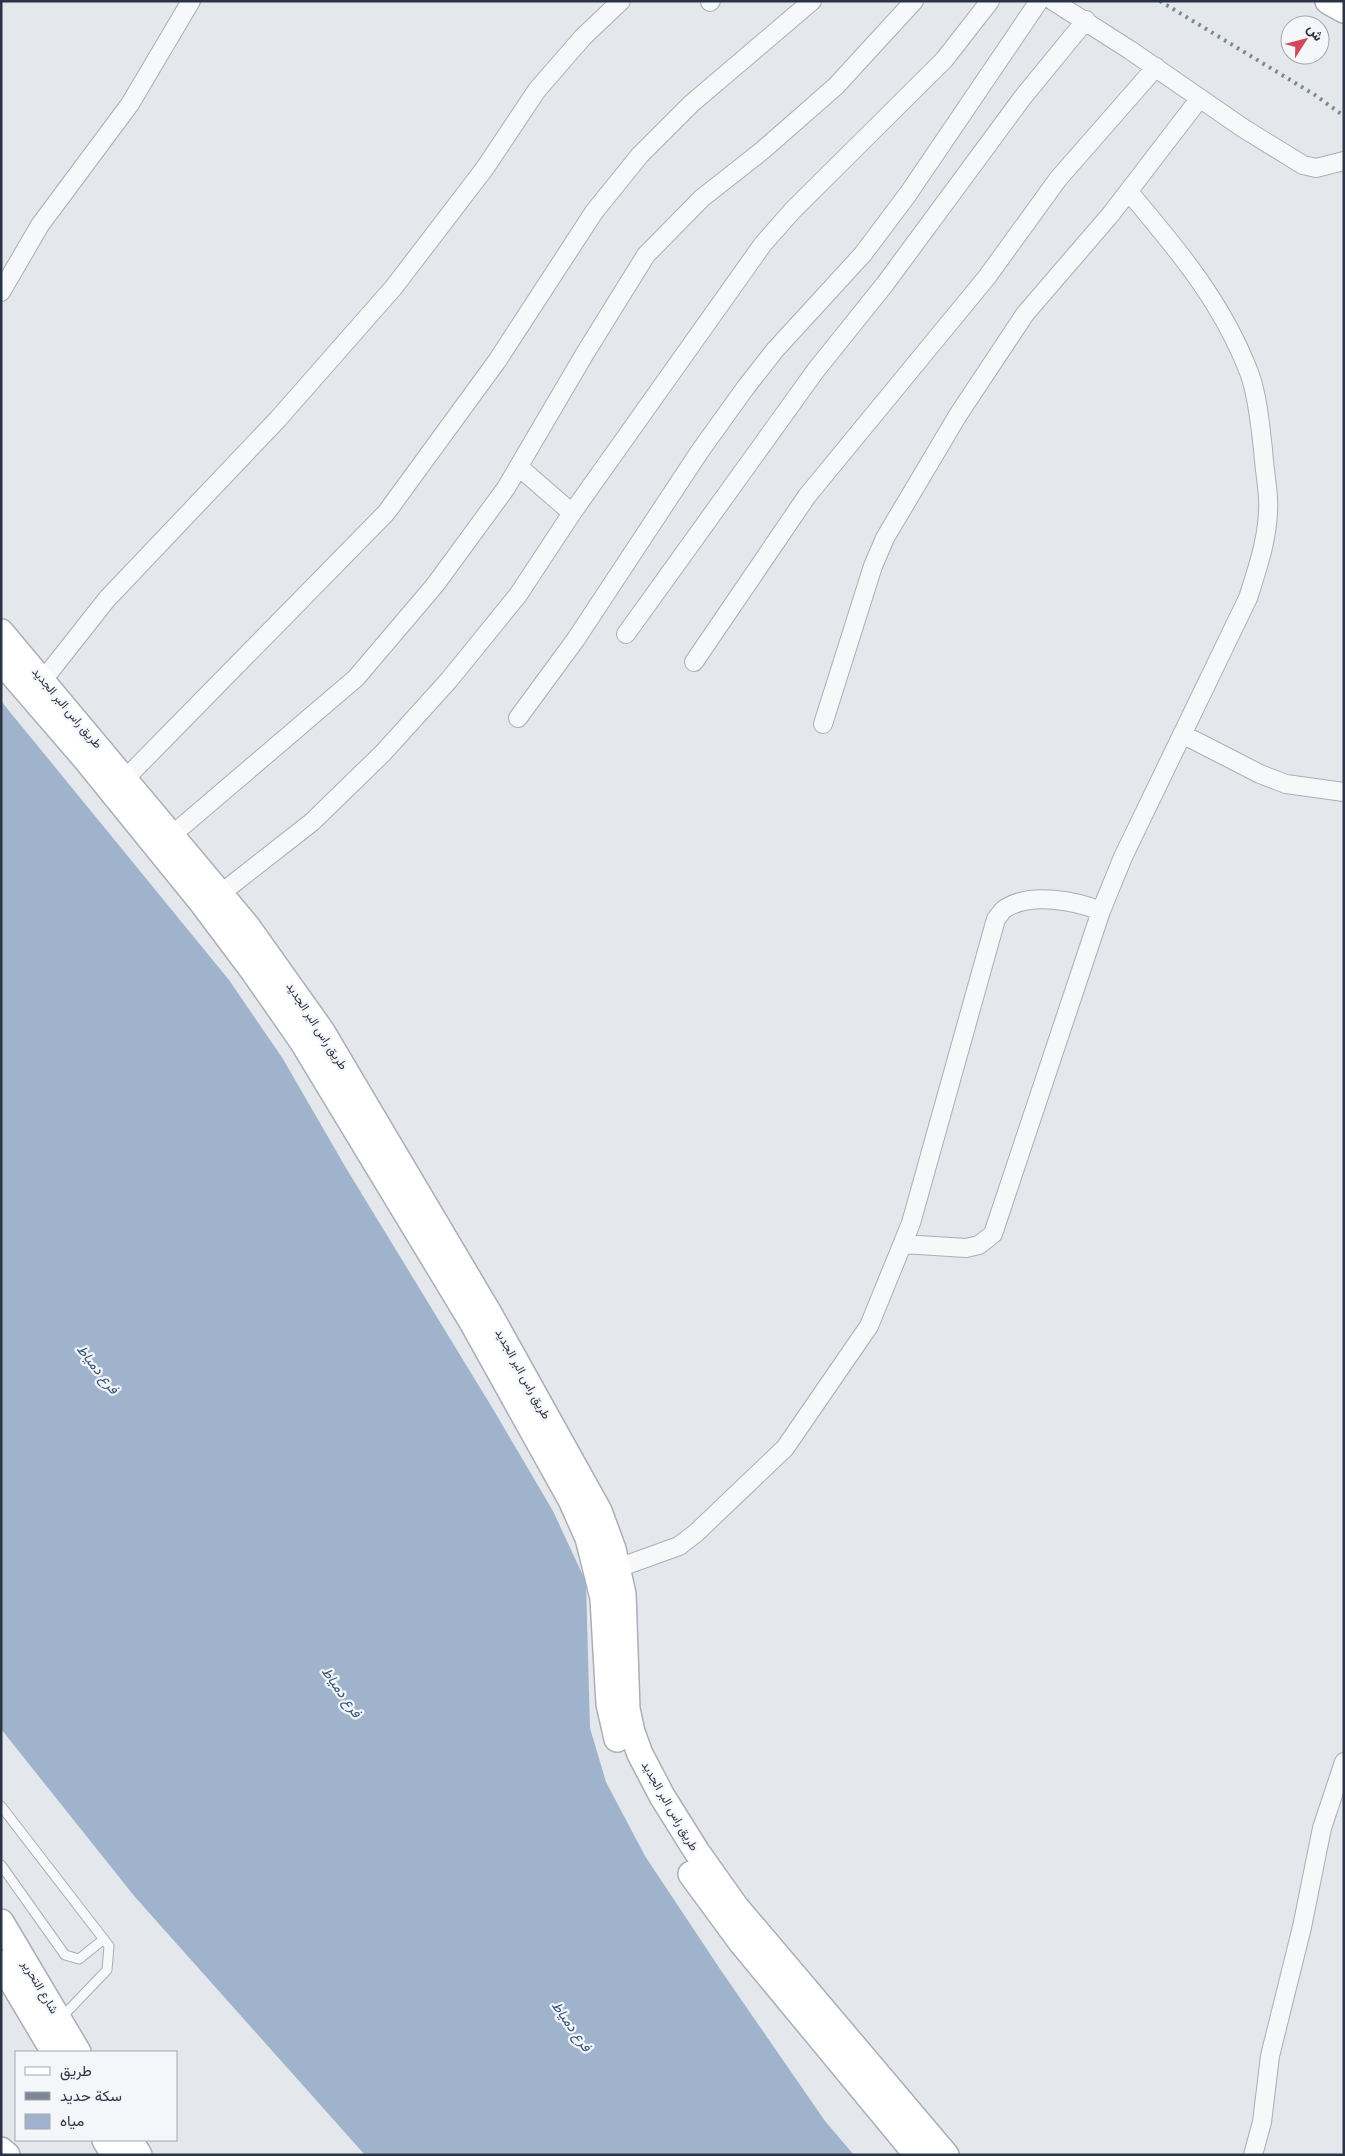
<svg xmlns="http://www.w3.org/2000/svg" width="1345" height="2156" font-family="'DM Sans',Vazirmatn,sans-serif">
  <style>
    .water { fill: #9fb4cc }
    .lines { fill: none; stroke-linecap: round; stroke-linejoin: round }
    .lane-casing { stroke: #a9aeb7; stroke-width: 11 }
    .street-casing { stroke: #a9aeb7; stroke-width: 20 }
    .secondary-casing { stroke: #a9aeb7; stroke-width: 28 }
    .lane { stroke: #f7f8fa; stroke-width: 9 }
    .street { stroke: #f7f8fa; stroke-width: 18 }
    .secondary { stroke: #fff; stroke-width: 25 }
    .rail { stroke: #7d8696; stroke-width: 4; stroke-dasharray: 2.5 5; stroke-linecap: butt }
    .labels { text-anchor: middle; stroke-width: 4.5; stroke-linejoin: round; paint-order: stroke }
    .street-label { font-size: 12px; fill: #2b3445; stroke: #f4f6f9 }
    .water-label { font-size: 14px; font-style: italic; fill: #34527a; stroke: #f4f6f9 }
  </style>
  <rect width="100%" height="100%" fill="#e4e7ec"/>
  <path class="water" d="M1,701l228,279 54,79 63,109 147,241 60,102 33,71 4,146 16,54 39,74 75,113 105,152 29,34h-489l-230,-258 -134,-168z"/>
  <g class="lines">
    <g class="lane-casing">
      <path id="lane" d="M1,1806l108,140 -2,24 -46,48
        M1,1865l64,90 14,4 25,-20"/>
    </g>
    <g class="street-casing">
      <path id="street" d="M1053,1l77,49 113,78 60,37 13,3 28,-7
        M710,2l1,-1
        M1,292l39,-67 90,-121 61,-103
        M519,467l53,46
        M626,634l190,-264 69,-86 138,-187 63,-77
        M694,662l113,-166 180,-219 71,-98 98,-112
        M43,680l64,-81 171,-180 116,-132 91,-119 52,-78 46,-53 38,-36
        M518,718l58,-79 124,-188 46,-64 29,-37 88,-96 45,-60 131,-193
        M823,724l50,-158 12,-28 73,-123 67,-101 86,-100 89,-116
        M1182,734l78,40 26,10 58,8
        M125,779l261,-266 111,-152 97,-149 46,-57 51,-51 121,-103
        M172,835l184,-157 79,-93 71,-97 78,-133 62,-100 56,-57 61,-48 73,-64 78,-85
        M220,894l92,-72 71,-69 66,-73 69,-85 54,-82 191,-269 30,-34 151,-150 46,-59
        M903,1244l63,4 13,-3 14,-11 108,-323
        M618,1568l61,-22 17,-13 89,-85 84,-122 42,-103 85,-304c3,-3 6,-9 10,-11 25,-16 70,-7 95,3l22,-54 125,-259c10,-31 22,-66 20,-100 -1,-16 -4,-32 -5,-49 -3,-24 -5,-51 -13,-74 -27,-72 -72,-125 -121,-183
        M1253,2155l9,-33 8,-66 32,-129 20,-99 22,-66"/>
    </g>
    <g class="secondary-casing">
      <path id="secondary" d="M1328,1l16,9
        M1,632l246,294 74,104 169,285 109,196 14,38 10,45 4,115 5,23 8,22 22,42 35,56 39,55 210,248
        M1,661l82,95 120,148 51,68 48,69 170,281 99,178 17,38 15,60 6,106 8,35
        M691,1874l50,68 176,213
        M1,1922l77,130
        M1,1963l53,89
        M105,2140l9,15
        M130,2140l9,15
        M1,2150l6,5"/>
    </g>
    <use href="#lane" class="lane"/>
    <use href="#street" class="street"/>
    <use href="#secondary" class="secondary"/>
    <path class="rail" d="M1160,1l155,94 29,21"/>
  </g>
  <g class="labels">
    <g class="street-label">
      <text transform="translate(67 708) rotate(50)" y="4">طريق راس البر الجديد</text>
      <text transform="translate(317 1026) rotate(57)" y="4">طريق راس البر الجديد</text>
      <text transform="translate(523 1374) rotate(61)" y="4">طريق راس البر الجديد</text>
      <text transform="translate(670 1806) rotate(60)" y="4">طريق راس البر الجديد</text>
      <text transform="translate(40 1987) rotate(59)" y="4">شارع التحرير</text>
    </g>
    <g class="water-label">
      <text transform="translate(98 1369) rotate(52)" y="5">فرع دمياط</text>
      <text transform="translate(342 1692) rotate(55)" y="5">فرع دمياط</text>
      <text transform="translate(572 2026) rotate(55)" y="5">فرع دمياط</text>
    </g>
  </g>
  <rect width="1345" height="2156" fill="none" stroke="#2b3445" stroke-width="5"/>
  <rect x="15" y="2051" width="162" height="90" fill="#f4f6f9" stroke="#a4a8b1"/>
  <rect x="25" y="2067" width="25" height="8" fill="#ffffff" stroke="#a4a8b1"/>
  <text x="60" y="2076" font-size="15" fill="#2b3445">طريق</text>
  <rect x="25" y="2092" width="25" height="8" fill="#7d8696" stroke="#a4a8b1"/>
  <text x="60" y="2101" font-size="15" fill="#2b3445">سكة حديد</text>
  <rect x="25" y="2114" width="25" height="15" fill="#9fb4cc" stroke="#a4a8b1"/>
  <text x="60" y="2126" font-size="15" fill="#2b3445">مياه</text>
  <g transform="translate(1305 40) rotate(54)"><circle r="24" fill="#f4f6f9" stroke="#a4a8b1"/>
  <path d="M0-4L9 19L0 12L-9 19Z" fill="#d1495b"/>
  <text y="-8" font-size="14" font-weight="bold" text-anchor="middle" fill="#2b3445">ش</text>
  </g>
</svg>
